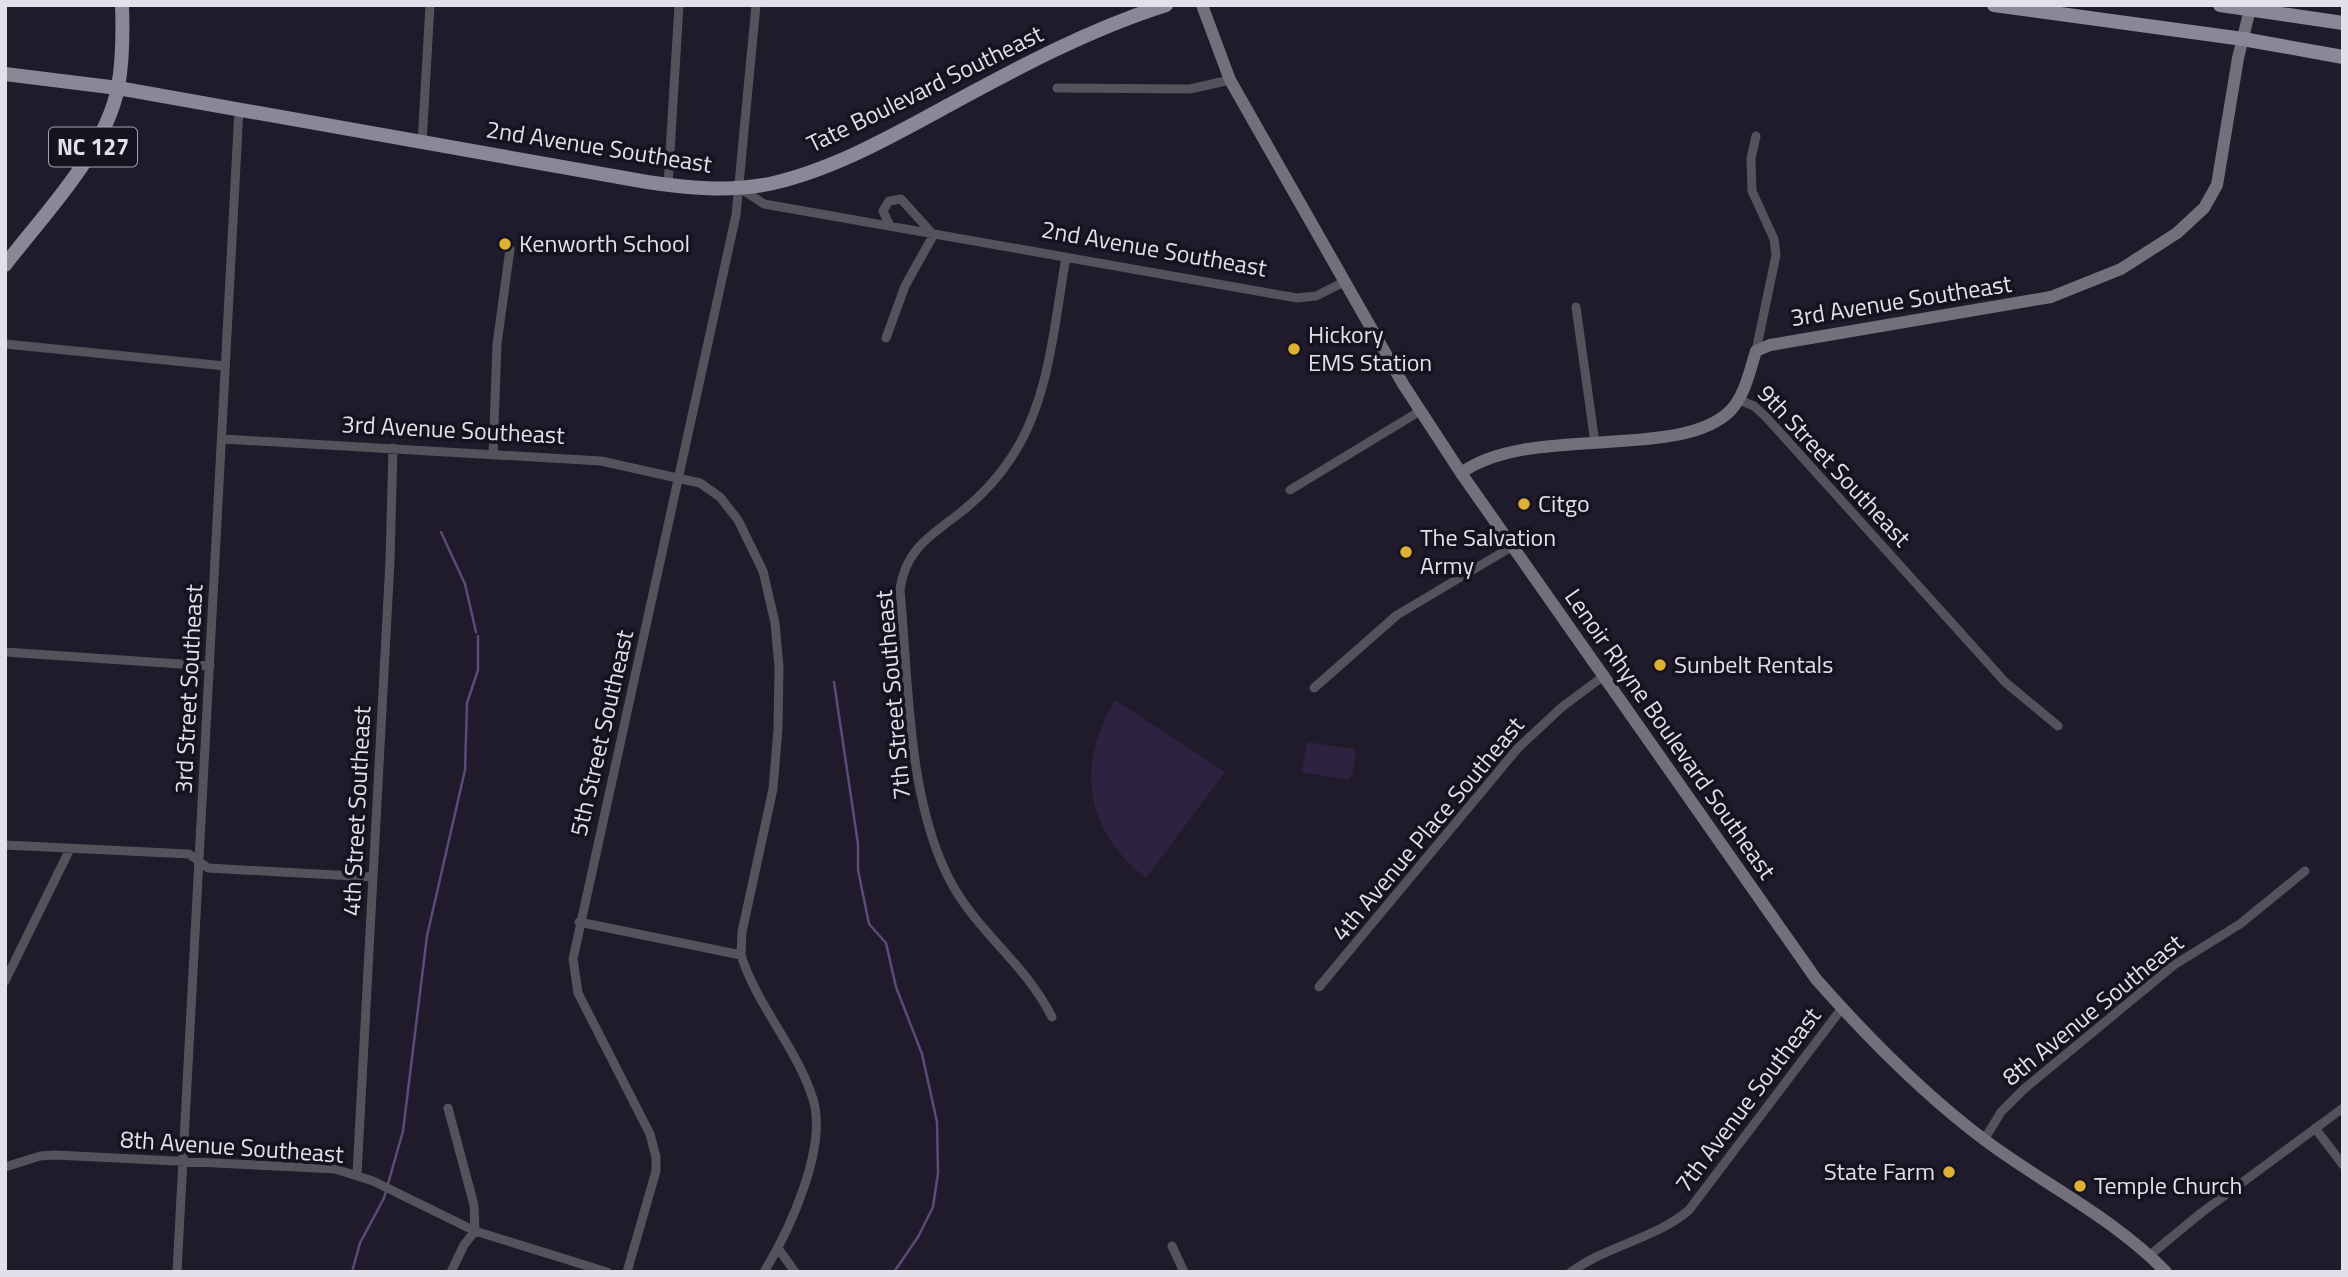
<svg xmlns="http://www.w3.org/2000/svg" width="2348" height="1277" font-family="'Titillium Web',sans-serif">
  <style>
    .green { fill: #2d2340 }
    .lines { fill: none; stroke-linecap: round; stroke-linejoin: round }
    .stream { stroke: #5a4c77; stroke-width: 2.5 }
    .street { stroke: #54525a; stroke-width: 9 }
    .secondary { stroke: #73707c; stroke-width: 12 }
    .primary { stroke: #8b8797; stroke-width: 14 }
    .poi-dot { fill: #ddb133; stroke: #161220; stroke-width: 2.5 }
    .labels { text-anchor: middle; stroke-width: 7; stroke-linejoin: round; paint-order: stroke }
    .shield { fill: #161220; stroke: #a6a2ad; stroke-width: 2 }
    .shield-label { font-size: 23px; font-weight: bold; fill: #e3e0ea }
    .street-label { font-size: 24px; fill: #e3e0ea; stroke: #161220 }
    .poi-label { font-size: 24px; fill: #e3e0ea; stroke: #161220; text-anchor: start }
  </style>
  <rect width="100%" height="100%" fill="#1f1b2a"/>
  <path class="green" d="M1115,700l110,72 -79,106c-62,-48 -70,-112 -31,-178z
    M1307,742l46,7 3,4 -4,23 -4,4 -46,-8z"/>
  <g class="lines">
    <path class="stream" d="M441,532l24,52 11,48
      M834,682l24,162v26l11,54 17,19 10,44 26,67 15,68 1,51 -5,34 -15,30 -24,35
      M352,1272l8,-29 24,-45 19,-67 24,-195 38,-166 2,-67 11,-33v-34"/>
    <path class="street" d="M1057,88l133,1 40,-9
      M1756,136l-5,23 1,32 22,48 2,16 -20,96
      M422,143l8,-138
      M668,185l11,-180
      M740,188l24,16 533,94 19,-2 28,-14
      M890,226l-7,-15 6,-10 12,-2 29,32
      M1576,307l19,136
      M886,338l19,-52 29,-52
      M5,344l220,22
      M1739,400l15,6 12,11 239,265 53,44
      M222,439l379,22 99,22 20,14 18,23 25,51 12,52 4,44 -1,62 -5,60 -31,143 -1,23c16,51 56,93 72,144 15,49 -24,132 -49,173
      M493,455l4,-111 13,-95
      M1290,490l130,-79
      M5,652l205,14
      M1314,688l83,-73 116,-69
      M5,845l184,9 19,14 164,9
      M579,922l162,33
      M5,981l65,-132
      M1319,987l199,-239 44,-41 43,-32
      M1052,1017c-26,-52 -71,-82 -99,-131 -46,-82 -44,-202 -53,-296 5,-40 31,-55 60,-77 19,-15 38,-35 51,-55 39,-58 43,-134 55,-201
      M448,1108l26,97 1,26 -11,14 -13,27
      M2315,1128l28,37
      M1984,1140l17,-28 23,-23 150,-124 66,-41 65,-53
      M5,1167l35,-11 15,-1 280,14 38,12 102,50 132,41
      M357,1174l33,-613 3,-113
      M1172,1246l12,26
      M778,1248l17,24
      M2150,1255l51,-42 142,-105
      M177,1272l62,-1163
      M627,1272l29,-101v-14l-6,-23 -72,-141 -5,-34 163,-744 20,-210
      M1571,1272c37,-27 84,-33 118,-62l153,-202"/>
    <path class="secondary" d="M1202,5l28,75 173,304 58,89 355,506c52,59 107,115 170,162 59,44 128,77 180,131
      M1461,473c68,-50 220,-11 270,-63 14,-15 19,-40 25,-59l14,-6 281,-48 70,-28 56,-36 27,-25 13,-23 21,-127 13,-53"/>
    <path class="primary" d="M1994,5l249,34 100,18
      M2220,5l123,18
      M5,74l113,14 529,94c40,6 82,10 122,2 64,-14 123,-48 180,-79 70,-38 141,-76 217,-100
      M5,265c39,-51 101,-114 113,-178 5,-27 5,-55 4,-82"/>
  </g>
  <g class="poi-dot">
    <circle cx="505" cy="244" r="7"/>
    <circle cx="1294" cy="349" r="7"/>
    <circle cx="1524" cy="504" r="7"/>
    <circle cx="1406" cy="552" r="7"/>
    <circle cx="1660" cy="665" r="7"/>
    <circle cx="1949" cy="1172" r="7"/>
    <circle cx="2080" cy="1186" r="7"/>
  </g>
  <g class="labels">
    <rect class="shield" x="49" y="127.5" width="88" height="39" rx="5"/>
    <g class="shield-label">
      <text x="93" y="155">NC 127</text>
    </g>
    <g class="street-label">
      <text transform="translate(925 89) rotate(-26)" y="8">Tate Boulevard Southeast</text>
      <text transform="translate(599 147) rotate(9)" y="8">2nd Avenue Southeast</text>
      <text transform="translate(1154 249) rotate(10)" y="8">2nd Avenue Southeast</text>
      <text transform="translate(1901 301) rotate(-9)" y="8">3rd Avenue Southeast</text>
      <text transform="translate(453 430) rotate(3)" y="8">3rd Avenue Southeast</text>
      <text transform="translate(1834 466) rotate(47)" y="8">9th Street Southeast</text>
      <text transform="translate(189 689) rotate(-87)" y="8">3rd Street Southeast</text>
      <text transform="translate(893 695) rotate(-95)" y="8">7th Street Southeast</text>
      <text transform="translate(602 733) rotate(-77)" y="8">5th Street Southeast</text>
      <text transform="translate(1670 734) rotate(55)" y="8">Lenoir Rhyne Boulevard Southeast</text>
      <text transform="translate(357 811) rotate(-87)" y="8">4th Street Southeast</text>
      <text transform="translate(1428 829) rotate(-50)" y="8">4th Avenue Place Southeast</text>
      <text transform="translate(2093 1010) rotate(-39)" y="8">8th Avenue Southeast</text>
      <text transform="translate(1748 1100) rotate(-53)" y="8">7th Avenue Southeast</text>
      <text transform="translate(232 1147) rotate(4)" y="8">8th Avenue Southeast</text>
    </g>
    <g class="poi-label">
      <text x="519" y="252">Kenworth School</text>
      <text x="1308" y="343">Hickory<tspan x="1308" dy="28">EMS Station</tspan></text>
      <text x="1538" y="512">Citgo</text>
      <text x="1420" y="546">The Salvation<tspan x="1420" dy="28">Army</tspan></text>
      <text x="1674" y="673">Sunbelt Rentals</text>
      <text x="1935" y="1180" text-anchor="end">State Farm</text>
      <text x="2094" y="1194">Temple Church</text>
    </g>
  </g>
  <rect width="2348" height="1277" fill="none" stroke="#e3e0ea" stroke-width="14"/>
</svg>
